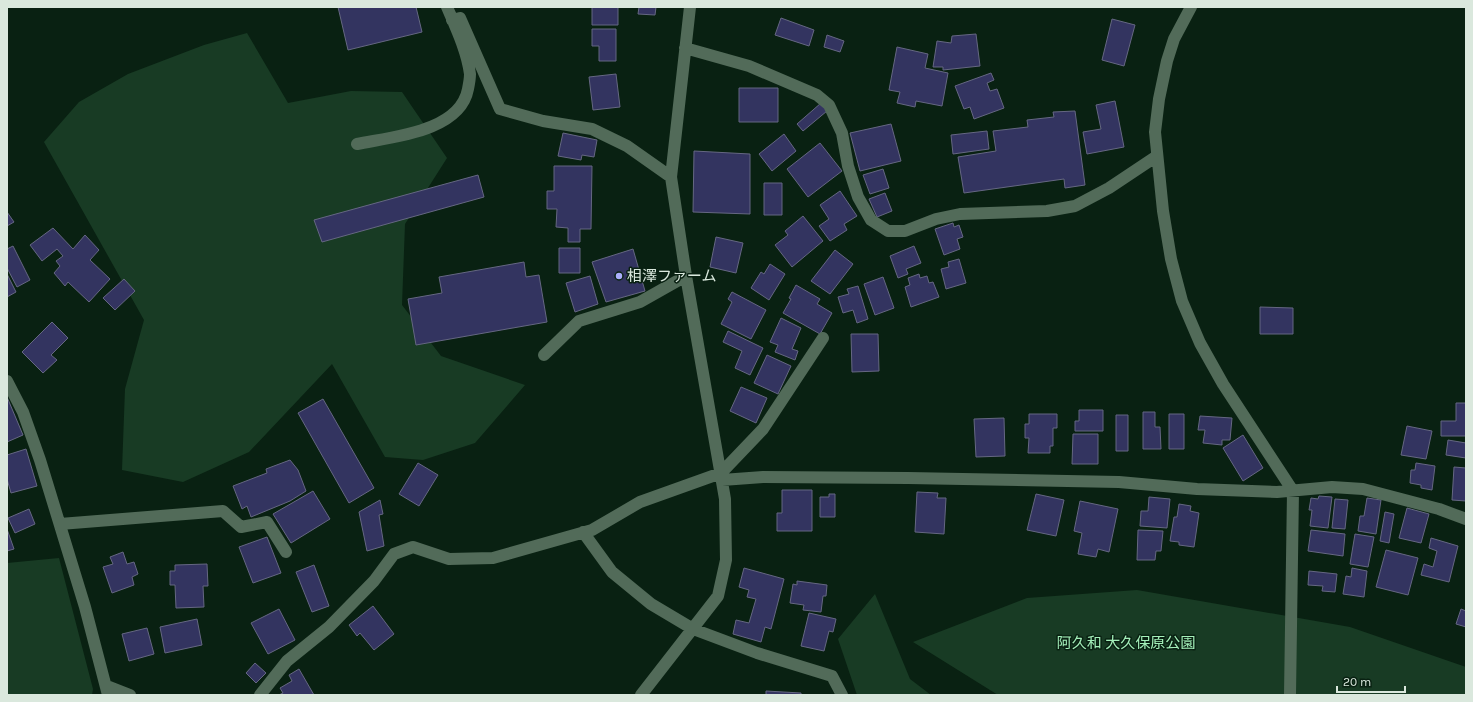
<svg xmlns="http://www.w3.org/2000/svg" width="1473" height="702" font-family="Karla,'Noto Sans JP',sans-serif">
  <style>
    .green { fill: #183b24 }
    .building { fill: #333460; stroke: #656782 }
    .lines { fill: none; stroke-linecap: round; stroke-linejoin: round }
    .minor { stroke: #526b59; stroke-width: 12 }
    .poi-dot { fill: #abaffb; stroke: #092112; stroke-width: 1.5 }
    .labels { text-anchor: middle; stroke-width: 3; stroke-linejoin: round; paint-order: stroke }
    .poi-label { font-size: 15px; fill: #dae8dd; stroke: #092112; text-anchor: start }
    .park-label { font-size: 15px; fill: #a4f0ba; stroke: #092112 }
  </style>
  <rect width="100%" height="100%" fill="#092112"/>
  <path class="green" d="M247,33l41,70 63,-12 51,1 45,66 -42,66 -3,81 39,51 84,29 -50,58 -52,17 -38,-3 -53,-93 -83,88 -66,30 -61,-12 3,-81 19,-69 -100,-178 35,-40 49,-28 76,-29z
    M59,558l34,131 -1,6h-85v-132z
    M1137,590l213,37 116,40v28h-468l-85,-53 114,-44z
    M875,594l35,85 21,16h-74l-19,-56z"/>
  <path class="building" d="M338,7h78l6,25 -74,18z
    M592,7h26v18h-26z
    M633,7h23l-1,8 -17,-1 1,-7z
    M781,18l33,12 -5,16 -34,-11z
    M1112,19l23,6 -11,41 -22,-6z
    M592,29h24v32h-17v-15h-7z
    M976,34l4,32 -37,4v-3h-10l4,-26 14,2 1,-7z
    M827,35l17,6 -4,11 -16,-5z
    M897,47l31,7 -3,14 23,5 -6,33 -26,-5 -1,6 -18,-4 3,-11 -11,-2z
    M991,73l3,7 -7,3 3,8 7,-2 7,19 -30,11 -4,-12 -6,2 -9,-23z
    M616,74l4,33 -27,3 -4,-33z
    M739,88h39v34h-39z
    M1115,101l9,46 -37,7 -4,-22 18,-3 -5,-24z
    M821,103l6,8 -24,20 -6,-7z
    M1075,111l10,74 -20,3 -1,-9 -100,14 -6,-36 38,-6 -3,-20 35,-4 -1,-7 27,-3 -1,-5z
    M891,124l10,37 -41,10 -10,-38z
    M987,131l2,18 -36,5 -2,-19z
    M563,133l34,7 -3,17 -12,-2 -1,5 -23,-4z
    M784,134l12,17 -24,20 -13,-17z
    M820,143l22,28 -34,26 -21,-28z
    M694,151l56,3v60l-57,-2z
    M554,166h38l-1,63h-11v13h-12v-14l-12,-1 1,-18h-10v-18h7z
    M883,169l6,19 -19,6 -7,-19z
    M478,175l6,22 -162,45 -8,-22z
    M764,183h18v32h-18z
    M840,191l17,25 -13,8 3,6 -17,11 -11,-15 10,-7 -9,-14z
    M885,193l7,18 -15,6 -8,-18z
    M7,212l7,10 -7,4z
    M803,216l20,25 -31,26 -17,-22 13,-10 -3,-4z
    M953,223l1,4 5,-2 4,12 -6,2 3,10 -16,6 -9,-26z
    M53,228l20,21 12,-14 14,15 -9,10 20,19 -21,23 -21,-20 -3,4 -11,-13 6,-7 -4,-5 7,-5 -6,-7 -15,12 -12,-16z
    M716,237l27,6 -7,30 -26,-6z
    M13,246l17,34 -13,7 -10,-19v-19z
    M914,246l7,17 -15,6 2,5 -10,4 -8,-22z
    M559,248h21v25h-21z
    M633,249l12,42 -39,11 -14,-40z
    M835,250l18,14 -23,30 -19,-13z
    M959,259l7,24 -20,6 -5,-20 8,-2 -1,-5z
    M524,262l2,15 13,-2 8,47 -131,23 -8,-46 34,-6 -3,-16z
    M770,264l15,10 -16,26 -18,-12 10,-16 3,2z
    M7,274l9,18 -9,5z
    M919,274l1,4 7,-2 2,7 4,-1 6,15 -28,10 -6,-20 5,-2 -2,-7z
    M590,276l8,28 -23,8 -9,-29z
    M883,277l11,31 -19,7 -11,-31z
    M124,279l11,12 -20,19 -12,-12z
    M796,285l24,14 -3,5 15,9 -12,21 -37,-21 8,-14 -2,-1z
    M858,286l10,33 -11,4 -4,-13 -10,3 -5,-16 11,-3 -2,-5z
    M732,292l34,18 -15,29 -30,-15 11,-22 -4,-3z
    M1260,307l33,1v26h-33z
    M781,318l20,10 -9,21 6,2 -3,9 -20,-8 3,-7 -8,-3z
    M52,322l16,16 -17,17 6,5 -14,13 -21,-21z
    M728,331l35,17 -13,27 -15,-7 7,-17 -19,-9z
    M851,334h27l1,37 -27,1z
    M767,355l24,11 -13,28 -24,-11z
    M741,387l26,11 -11,25 -26,-12z
    M7,397l16,38 -16,7z
    M323,399l51,89 -25,15 -51,-90z
    M1456,403h10v33h-25v-15h15z
    M1079,410h24v21h-28v-10h4z
    M1143,412h12v15h5l1,22h-18z
    M1029,414h28v14h-4v18h-3v7h-22l1,-15h-4v-14h4z
    M1169,414h15v35h-15z
    M1116,415h12v36h-12z
    M1200,416l32,2 -2,22h-8v5l-19,-2 2,-13h-7z
    M1004,418l1,38 -29,1 -2,-38z
    M1407,426l25,5 -6,28 -25,-4z
    M1073,434h25v30h-26z
    M1243,435l20,33 -20,13 -20,-33z
    M1448,440l18,3v15l-20,-3z
    M26,449l11,37 -26,7 -4,-14v-24z
    M290,460l8,10 8,21 -16,10 -39,16 -4,-11 -5,3 -9,-23 34,-13 -1,-4z
    M418,463l20,12 -19,31 -20,-12z
    M1416,463l19,3 -3,24 -11,-2v-3l-11,-2 1,-13h4z
    M1454,467l12,1v33l-14,-1z
    M782,490h30v41h-35v-18h5z
    M313,491l17,28 -39,24 -18,-29z
    M917,492l21,1 -1,5h9l-2,36 -29,-2z
    M829,494h6v23h-15v-20h9z
    M1036,494l28,6 -8,36 -29,-6z
    M1319,496l13,1 -4,31 -18,-2 2,-16h-3l2,-12 7,1z
    M1149,497l21,2 -3,29 -27,-2 1,-15h7z
    M1367,498l14,2 -5,34 -18,-3 2,-15h4z
    M1335,499l13,1 -3,29 -13,-1z
    M380,500l3,14 -4,1 5,31 -17,5 -8,-39z
    M1080,501l38,8 -9,43 -11,-3 -2,8 -18,-3 4,-21 -8,-2z
    M1179,504l12,2 -1,5 9,2 -5,34 -15,-2v-3l-9,-1 4,-24h3z
    M1407,508l22,6 -8,29 -22,-5z
    M29,509l6,15 -20,9 -7,-15z
    M1385,512l9,2 -5,29 -9,-2z
    M7,529l7,20 -7,2z
    M1138,530l25,1 -2,20h-5l-1,9h-18z
    M1311,530l34,4 -2,22 -35,-5z
    M1355,534l19,3 -6,30 -18,-3z
    M267,537l14,36 -28,10 -14,-36z
    M1431,538l27,8 -9,36 -28,-7 3,-11 9,3 4,-16 -8,-3z
    M1386,550l32,8 -10,37 -32,-8z
    M123,552l4,12 7,-2 4,12 -6,3 2,8 -22,8 -9,-26 10,-3 -3,-7z
    M207,564l1,22h-5l1,21 -28,1 -1,-23h-5v-14h5v-6z
    M314,565l15,41 -17,6 -16,-40z
    M744,568l40,11 -13,50 -6,-2 -4,15 -28,-8 3,-14 13,3 7,-24 -9,-2 2,-7 -10,-3z
    M1352,568l15,3 -3,26 -21,-3 3,-18 5,1z
    M1309,571l28,3 -2,18 -13,-1 1,-5 -15,-1z
    M797,581l30,4 -1,11h-3l-2,16 -18,-2 1,-5 -14,-2 3,-19 4,1z
    M373,606l21,28 -20,16 -14,-17 -3,3 -8,-11z
    M279,609l16,31 -27,14 -17,-31z
    M1461,609l5,2v16l-10,-3z
    M809,613l27,6 -3,13 -4,-1 -5,20 -23,-5z
    M197,619l5,26 -37,8 -5,-26z
    M147,628l7,26 -25,7 -7,-27z
    M255,663l11,10 -10,10 -10,-10z
    M299,669l15,26h-35l4,-2 -3,-5 12,-7 -3,-6z
    M766,691l35,2v2h-35z"/>
  <g class="lines">
    <path class="minor" d="M1191,7l-17,32 -7,22 -8,38 -4,33 8,79 8,48 11,42 18,42 23,41 70,107 -3,204
      M452,20l8,-2 40,91 43,12 49,8 35,17 44,31
      M685,48l64,18 68,29 12,10 13,28 6,33 10,31 13,23 17,11h17l31,-12 24,-5 87,-3 28,-5 34,-18 48,-32
      M357,144c34,-7 103,-12 111,-55 1,-5 2,-11 2,-15 -3,-23 -14,-46 -23,-67
      M544,355l35,-34 61,-19 46,-26
      M7,381l16,31 17,48 45,147 23,88
      M722,480l41,-3 145,1 211,4 78,7 80,3 55,-5 31,2 76,20 27,10
      M60,524l163,-13 18,16 26,-5 19,30
      M583,532l29,40 39,32 42,25 64,24 75,23 10,19
      M107,686l23,9
      M260,695l27,-34 42,-34 45,-46 20,-27 19,-7 36,12 44,-1 99,-28 48,-28 81,-29 42,-44 60,-91
      M641,695l77,-99 8,-36 -1,-61 -39,-223 -15,-99 19,-170"/>
  </g>
  <circle class="poi-dot" cx="619" cy="276" r="4"/>
  <g class="labels">
    <g class="poi-label">
      <text x="627" y="281">相澤ファーム</text>
    </g>
    <g class="park-label">
      <text x="1126" y="648">阿久和 大久保原公園</text>
    </g>
  </g>
  <rect width="1473" height="702" fill="none" stroke="#dae8dd" stroke-width="16"/>
  <path d="M1337 686v6h68v-6" fill="none" stroke="#dae8dd" stroke-width="2"/>
  <text x="1343" y="686" font-size="12" fill="#dae8dd" stroke="#092112" stroke-width="3" paint-order="stroke">20 m</text>
</svg>
